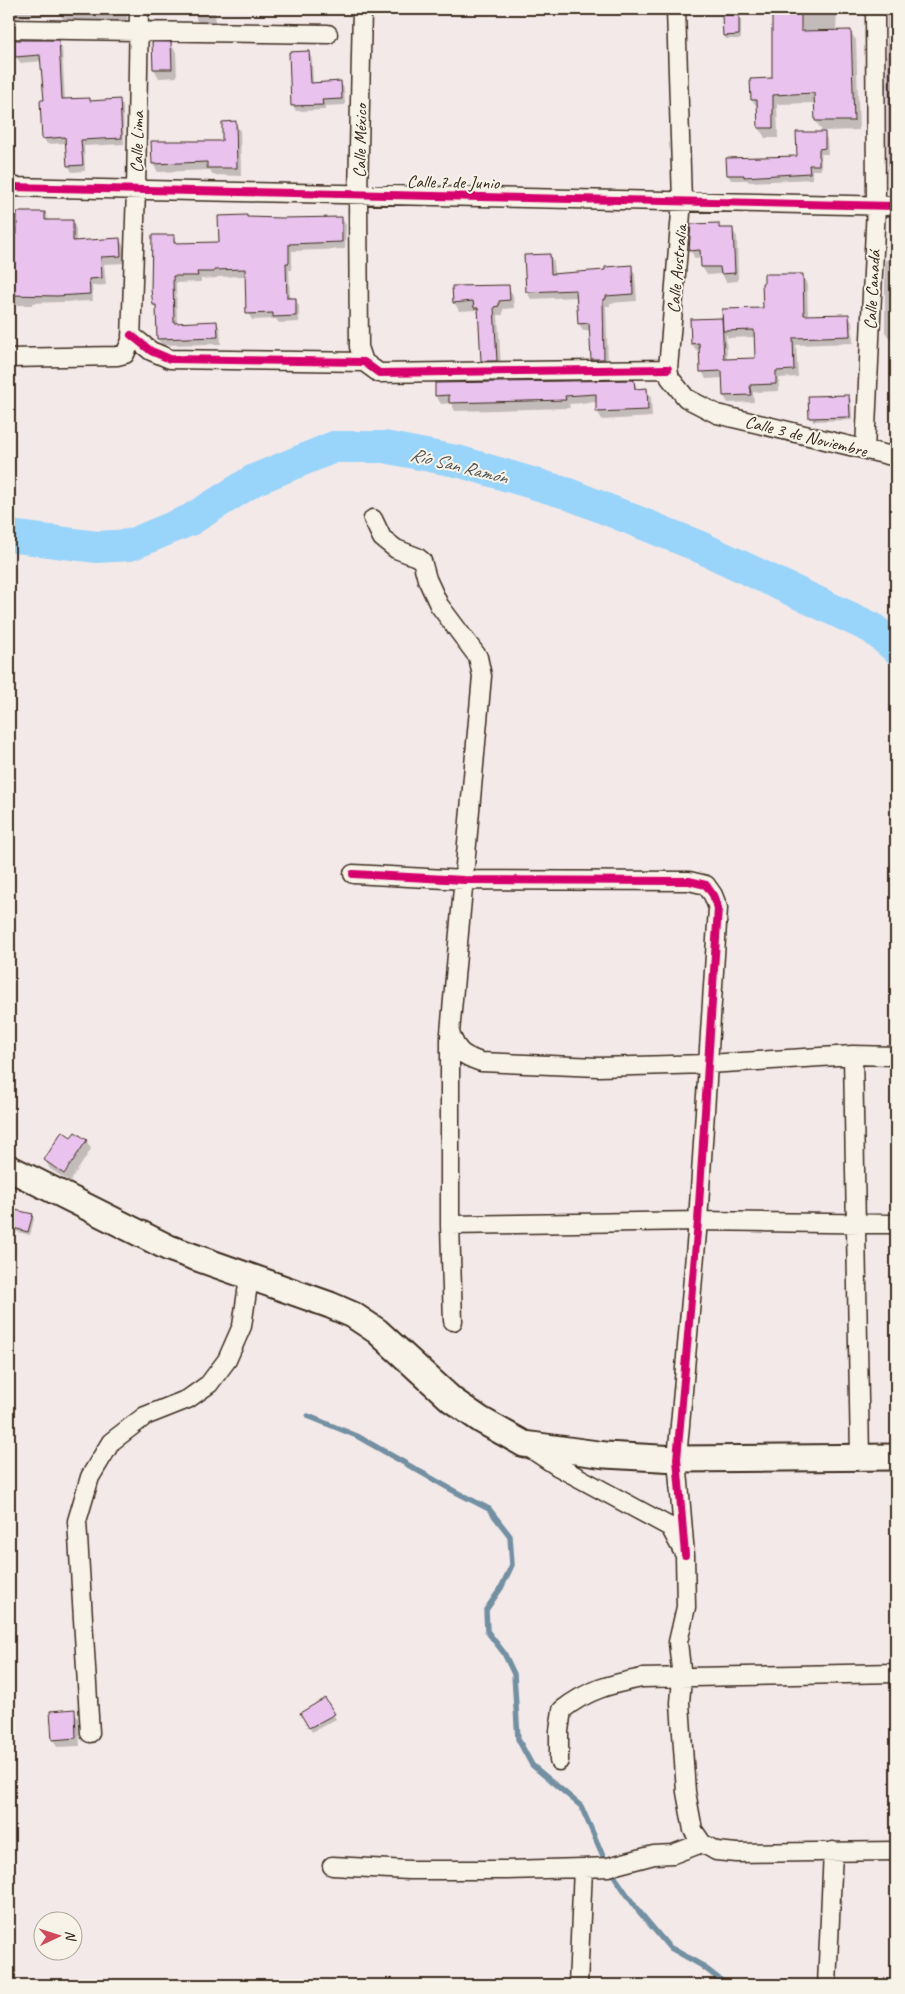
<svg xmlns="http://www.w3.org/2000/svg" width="905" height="1994" font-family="Caveat,sans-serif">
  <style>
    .built { fill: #f1deea }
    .shadow { fill: #0003; fill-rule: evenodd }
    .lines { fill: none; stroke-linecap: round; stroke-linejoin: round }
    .stream { stroke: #7390a2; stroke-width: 5.5 }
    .river { stroke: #99d4fa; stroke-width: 32 }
    .building { fill: #e9c3ed; stroke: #3b2a1e }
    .street-casing { stroke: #3b2a1e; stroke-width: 21 }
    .secondary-casing { stroke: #3b2a1e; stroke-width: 29 }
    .street { stroke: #f7f3e8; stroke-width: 18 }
    .secondary { stroke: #f7f3e8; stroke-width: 25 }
    .cycleway-casing { stroke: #f7f3e8; stroke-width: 11 }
    .cycleway { stroke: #d6006c; stroke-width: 8 }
    .labels { text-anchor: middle; stroke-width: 4; stroke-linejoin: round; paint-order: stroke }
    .street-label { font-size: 18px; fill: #3b2a1e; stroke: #f7f3e8 }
    .water-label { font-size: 19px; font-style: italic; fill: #525455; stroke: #f7f3e8 }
  </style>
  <rect width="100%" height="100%" fill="#f4e9e9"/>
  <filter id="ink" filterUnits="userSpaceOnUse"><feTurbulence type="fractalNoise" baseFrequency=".02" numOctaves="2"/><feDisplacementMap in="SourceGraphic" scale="10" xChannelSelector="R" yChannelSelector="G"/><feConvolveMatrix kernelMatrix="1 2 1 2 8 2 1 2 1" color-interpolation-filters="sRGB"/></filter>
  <g filter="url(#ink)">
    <path class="built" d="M882,9h14v172h-14z"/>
    <path class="shadow" d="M9,9h118v17l-62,-1 -4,-10 -41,2 1,5h-12z
      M195,9h20l1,18 -15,1 -5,-9z
      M767,9h88v2l-18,1 -1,19h14l6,9 3,90 -36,1 4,8 1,15h-7v16h-9v9l-63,3 -2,-2h-16l-3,-5 70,-18 25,-24 -7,-12 -1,-18 -38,1 1,34h-13l-6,-10v-19l-7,-9 21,-21v-67h-4z
      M887,9h9v177l-8,-14z
      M738,16l3,4v19h-15l-2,-4z
      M58,42l4,6 3,53 24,-1 2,2 28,-2 4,6 1,38 -40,2 1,25 -13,1 -4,-7 -1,-22 -20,1 -3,-6 2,-37 -4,-40 -22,2 -4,-7z
      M153,43h17l6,9 1,25 -18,1 -5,-9z
      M309,53l3,6 1,25 27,-2 4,6 1,17 -20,1v4l-29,1 -3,-5z
      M235,122l5,9 1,45 -28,-1 -3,-5 -52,2 -5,-8 71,-22z
      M45,213l4,8h23l4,8v13l44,-2 4,7 1,16 -21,1 2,21 -14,1 1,15 -61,2v2h-23v-78h10z
      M220,217l122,2 4,6 -1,24 -53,2v19h-3l1,29h5l4,7v16l-20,1 -3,-4 -24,1 -4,-7 -2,-37 -29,1v1l-16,1v3l-25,1 1,41 40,-2 3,7 1,15 -59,1 -4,-6 -1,-29 -3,-5 19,-69 4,8 44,-1z
      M718,224l3,6 11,-1 5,8 1,44 -12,1 -4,-8 -15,1 -5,-8v-9l-7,1 -4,-8z
      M549,255l5,7v13l52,-3 25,-5 4,7 2,27 -27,2v3h-4l2,60h-12l-4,-7 -1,-29 -8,1 -4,-8 -2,-26 -46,2 -4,-7 -2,-36z
      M885,260h11v79h-6l-5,-7z
      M802,275l5,7 1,34 40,-1 4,7 1,21 -57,2 2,32 -19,1v13l-26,1 1,10 -26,1 -4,-7v-18l-18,1 -4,-8 -1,-21 -5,1 -4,-8 29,-23 3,4 40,-15zM726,334l2,4 27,-1 1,22 -29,1z
      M508,287l5,8 1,13 -11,1v6h-5l3,54h-14l-5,-8 -2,-45 -4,-6 -17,1 -5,-9z
      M634,381l4,9 8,-1 5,8 1,20 -50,3 -4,-8 -1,-10 -28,2 1,4 -115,3 -4,-8 -10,1 -5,-8z
      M848,396l3,4 1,20 -39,1 -3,-4z
      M72,1139l14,1 5,9 -21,33 -20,-13 -5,-9z
      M32,1215l2,4 -4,16 -16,-4 -2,-4z
      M324,1700l12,19 -24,13 -10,-18z
      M74,1711l4,7 2,28 -23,1 -4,-8z"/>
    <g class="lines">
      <path class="stream" d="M308,1416l49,20 97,55 35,18 21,27 2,29 -11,23 -15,22 1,21 17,22 10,21 4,65 14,26 49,41 27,61 29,42 32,38 32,18 26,20"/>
      <path class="river" d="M9,536l88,11 33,-2 60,-25 64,-40 80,-33h50l77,15 105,31 132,53 174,82 24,20"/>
    </g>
    <path class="building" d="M801,10v21l50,-1 3,91h-39l-1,-28 -41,2v33h-15l-1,-28h-6l-1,-21 22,-1v-67z
      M722,15h17v20l-16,1z
      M14,40h45l3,59 28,-1v3l30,-2 2,39 -41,2 2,25 -16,1 -2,-29 -23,2 -2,-39h4l-4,-45 -25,2z
      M152,42h19l1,27h-19z
      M309,51l2,32 30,-2 1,18 -20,1 1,5 -32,1 -2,-54z
      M236,121l1,47h-30v-6l-55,2 -1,-23h71v-19z
      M796,132h29v16l-6,1v16h-10l1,8 -66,4v-2h-17l-1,-17 71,-2z
      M17,212h28v8h28v21l47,-3 1,18 -20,1 1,21 -13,1 1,15 -33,2 -48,-1v-61h8z
      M247,215v2l35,1 60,-1v25l-53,2v19h-3l1,35h9v18l-23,1v-4l-27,1 -1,-45 -31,1v2h-17l1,4h-25l1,47 43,-2 1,16 -61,2 -1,-34h-3l-2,-15 1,-55h22v8l45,-1 -1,-26z
      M719,223v5h14l2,45 -14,1 -1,-7h-19l-1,-17 -11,1 2,-27z
      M550,254l1,20 54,-4v-3l27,-2 1,29 -27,2v3h-3l1,60h-13l-2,-36 -11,1 -2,-34 -50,2 -2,-37z
      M764,274h39l1,41 45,-1 1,22 -57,2 1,32 -18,1v13l-26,1 1,10 -28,1 -1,-25 -22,1 -1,-29 -8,1 -1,-25 32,-1 2,41 31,-1 -1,-28 -31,1 -1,-22 41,-1 -1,-25h2z
      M509,285l1,15 -11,1v5l-5,1 3,54h-16l-3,-53h-4l-1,-7 -20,2 -1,-17z
      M634,380l1,9 12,-1 1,22 -52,2v-18l-31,2 1,4 -117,3v-8l-14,1v-13z
      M849,395l1,22 -41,1 -1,-22z
      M62,1131l9,6 4,-5 12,8 -23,34 -20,-14z
      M15,1210l18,4 -5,18 -18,-5z
      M325,1698l10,16 -26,14 -9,-15z
      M75,1709l1,29 -24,2 -2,-29z"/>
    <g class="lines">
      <g class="street-casing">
        <path id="street" d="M362,9l-4,187 1,151 5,15
          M676,9l6,192 -14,168 2,9 16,20 31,16 179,43
          M9,29l319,5
          M9,187l887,19
          M131,335l20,16 19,8 194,3 15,11 289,-4
          M9,358l108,-2 8,-2 6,-13 5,-151 3,-181
          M865,450l11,-244 -1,-197
          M373,519l9,19 14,11 21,8 5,4 5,18 12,26 39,52 4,19 -32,357c7,19 13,23 31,29l117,5 110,-3 145,-9 43,1
          M353,874l111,6 225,1 17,4 7,10 5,13 -20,313 -21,238 8,96
          M450,1036v189l3,96
          M853,1055l7,403
          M450,1225l248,-4 198,3
          M528,1447l29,19 113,61 15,28 1,52 -8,35 4,36 -2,25 6,89 7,38 9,13 14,8 21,2 159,-2
          M90,1733l-13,-212 13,-44 21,-35 34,-26 43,-17 21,-15 18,-24 15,-34 7,-48
          M559,1761v-30l3,-21c25,-20 49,-26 80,-32l254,-5
          M332,1866l77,4h98l76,-2 25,-1 46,-12 19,-1 29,-11
          M578,1985l5,-117
          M827,1985l6,-134"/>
      </g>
      <g class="secondary-casing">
        <path id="secondary" d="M9,1168l160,80 161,57 23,10 24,16 75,69 29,20 43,24 81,11 72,4 219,-2"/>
      </g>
      <use href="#street" class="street"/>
      <use href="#secondary" class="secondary"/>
      <g class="cycleway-casing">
        <path id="cycleway" d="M9,187l887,19
          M131,335l20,16 19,8 194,3 15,11 289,-4
          M353,874l111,6 225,1 17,4 7,10 5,13 -20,313 -21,238 8,96"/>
      </g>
      <use href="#cycleway" class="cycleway"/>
    </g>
  </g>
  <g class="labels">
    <g class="street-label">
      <text transform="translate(360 141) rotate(-89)" y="6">Calle México</text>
      <text transform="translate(137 142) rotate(-89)" y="6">Calle Lima</text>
      <text transform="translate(453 182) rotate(1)" y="6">Calle 7 de Junio</text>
      <text transform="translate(677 269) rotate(-85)" y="6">Calle Australia</text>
      <text transform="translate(872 290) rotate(-87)" y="6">Calle Canadá</text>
      <text transform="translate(806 436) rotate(14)" y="6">Calle 3 de Noviembre</text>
    </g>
    <g class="water-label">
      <text transform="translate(459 465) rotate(14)" y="7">Río San Ramón</text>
    </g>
  </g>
  <rect width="905" height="1994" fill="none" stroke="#f7f3e8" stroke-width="30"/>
  <rect x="15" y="15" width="875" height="1964" fill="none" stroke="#3b2a1e" stroke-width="2" filter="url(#ink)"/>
  <g transform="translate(58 1936) rotate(86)"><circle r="24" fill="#f7f3e8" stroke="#aca397"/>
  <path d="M0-4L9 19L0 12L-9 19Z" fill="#d1495b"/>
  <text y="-8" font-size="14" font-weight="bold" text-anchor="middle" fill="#3b2a1e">N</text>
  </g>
</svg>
